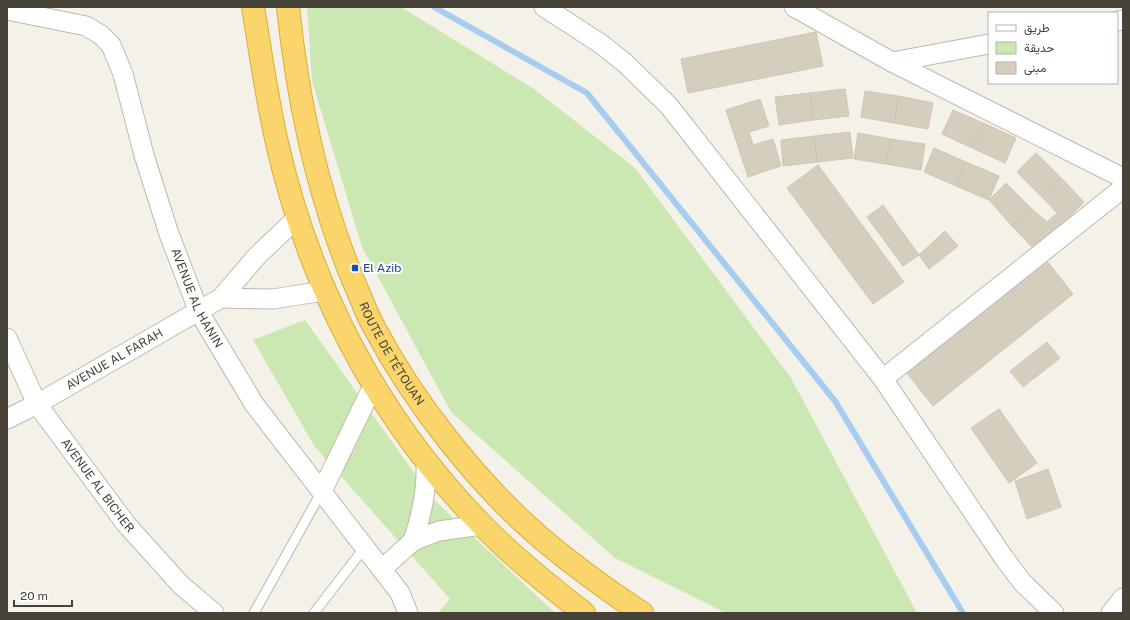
<svg xmlns="http://www.w3.org/2000/svg" width="1130" height="620" font-family="'Public Sans',Vazirmatn,sans-serif">
  <style>
    .green { fill: #cbe7b2 }
    .lines { fill: none; stroke-linecap: round; stroke-linejoin: round }
    .stream { stroke: #a6ccef; stroke-width: 6 }
    .building { fill: #d5cdbe; stroke: #d0c6b1 }
    .lane-casing { stroke: #bfb9ab; stroke-width: 11 }
    .street-casing { stroke: #bfb9ab; stroke-width: 21 }
    .highway-casing { stroke: #daab3c; stroke-width: 24 }
    .lane { stroke: #fff; stroke-width: 9 }
    .street { stroke: #fff; stroke-width: 19 }
    .highway { stroke: #fad56c; stroke-width: 22 }
    .transit-dot { fill: #1a4fb4; stroke: #fff; stroke-width: 1.5 }
    .labels { text-anchor: middle; stroke-width: 4; stroke-linejoin: round; paint-order: stroke }
    .transit-label { font-size: 12px; fill: #164399; stroke: #fff; text-anchor: start }
    .street-label { font-size: 12px; fill: #474237; stroke: #fff }
  </style>
  <rect width="100%" height="100%" fill="#f4f1e8"/>
  <path class="green" d="M307,7h94l133,82 101,79 156,210 126,235h-191l-111,-55 -164,-146 -89,-165 -50,-166z
    M305,320l127,178 123,115h-117l12,-14 -135,-152 -62,-107z"/>
  <g class="lines">
    <path class="stream" d="M434,7l153,86 248,308 128,212"/>
  </g>
  <path class="building" d="M816,32l7,34 -135,27 -7,-34z
    M845,89l4,27 -36,4 -3,-27z
    M865,91l33,5 -4,27 -33,-6z
    M810,93l3,27 -34,5 -4,-28z
    M898,96l35,7 -5,26 -34,-6z
    M760,99l9,27 -20,6 4,13 20,-6 8,27 -33,11 -22,-67z
    M953,110l30,13 -11,25 -30,-14z
    M983,123l33,15 -11,25 -33,-15z
    M850,132l3,26 -36,4 -3,-26z
    M858,133l33,6 -5,25 -32,-5z
    M814,136l3,26 -34,4 -2,-26z
    M891,139l34,5 -4,26 -35,-6z
    M934,148l32,14 -10,24 -32,-14z
    M1036,153l25,25 -20,18 -24,-24z
    M966,162l33,14 -10,24 -33,-14z
    M818,165l86,117 -31,22 -86,-116z
    M1061,178l23,24 -48,49 -24,-25 19,-18 16,14 10,-9 -16,-17z
    M1006,183l25,25 -19,18 -23,-26z
    M883,205l36,50 -16,11 -36,-49z
    M945,231l13,15 -29,23 -10,-14z
    M1046,260l27,34 -140,112 -27,-34z
    M1047,342l13,16 -37,29 -13,-16z
    M999,409l38,54 -28,20 -38,-55z
    M1048,469l13,38 -34,12 -12,-38z"/>
  <g class="lines">
    <g class="lane-casing">
      <path id="lane" d="M254,613l68,-122
        M314,613l51,-66"/>
    </g>
    <g class="street-casing">
      <g id="street">
        <path d="M544,7l57,37 24,19 44,43 214,273 121,179 18,24 32,31"/>
        <path d="M794,7l98,55 231,116"/>
        <path id="s1" d="M7,10l79,16 15,9 10,10 12,29 21,81 25,79 30,78 55,92 146,189 8,20"/>
        <path d="M1117,21l6,-1"/>
        <path d="M892,62l97,-18"/>
        <path d="M221,298l52,1 51,-8"/>
        <path id="s2" d="M7,338l30,66 89,120 55,61 33,28"/>
        <path d="M883,379l240,-191"/>
        <path id="s3" d="M7,419l30,-15 184,-106 36,-42 40,-38"/>
        <path d="M322,491l51,-105"/>
        <path d="M413,541c9,-26 14,-51 13,-78"/>
        <path d="M382,569l31,-28 26,-10 42,-6"/>
        <path d="M1111,613l12,-15"/>
      </g>
    </g>
    <g class="highway-casing">
      <g id="highway">
        <path d="M253,7c7,42 13,85 22,127 32,148 101,282 206,390 32,33 67,61 103,89"/>
        <path id="s4" d="M288,7c10,96 30,191 68,280 6,13 11,28 18,40 40,76 103,156 168,212 32,27 65,51 100,74"/>
      </g>
    </g>
    <use href="#lane" class="lane"/>
    <use href="#street" class="street"/>
    <use href="#highway" class="highway"/>
  </g>
  <rect class="transit-dot" x="351" y="264" width="8" height="8" rx="2"/>
  <g class="labels">
    <g class="transit-label">
      <text x="363" y="272">El Azib</text>
    </g>
    <g class="street-label">
      <text dy="4" stroke="none"><textPath href="#s1" startOffset="380">AVENUE AL HANIN</textPath></text>
      <text dy="4" stroke="none"><textPath href="#s4" startOffset="365">ROUTE DE TÉTOUAN</textPath></text>
      <text dy="4" stroke="none"><textPath href="#s3" startOffset="123">AVENUE AL FARAH</textPath></text>
      <text dy="4" stroke="none"><textPath href="#s2" startOffset="174">AVENUE AL BICHER</textPath></text>
    </g>
  </g>
  <rect width="1130" height="620" fill="none" stroke="#474237" stroke-width="16"/>
  <rect x="988" y="12" width="130" height="72" fill="#ffffff" stroke="#b5b3af"/>
  <rect x="996" y="25" width="20" height="6" fill="#ffffff" stroke="#b5b3af"/>
  <text x="1024" y="32" font-size="12" fill="#474237">طريق</text>
  <rect x="996" y="42" width="20" height="12" fill="#cbe7b2" stroke="#b5b3af"/>
  <text x="1024" y="52" font-size="12" fill="#474237">حديقة</text>
  <rect x="996" y="62" width="20" height="12" fill="#d5cdbe" stroke="#b5b3af"/>
  <text x="1024" y="72" font-size="12" fill="#474237">مبنى</text>
  <path d="M14 600v6h58v-6" fill="none" stroke="#474237" stroke-width="2"/>
  <text x="20" y="600" font-size="12" fill="#474237" stroke="#ffffff" stroke-width="3" paint-order="stroke">20 m</text>
</svg>
